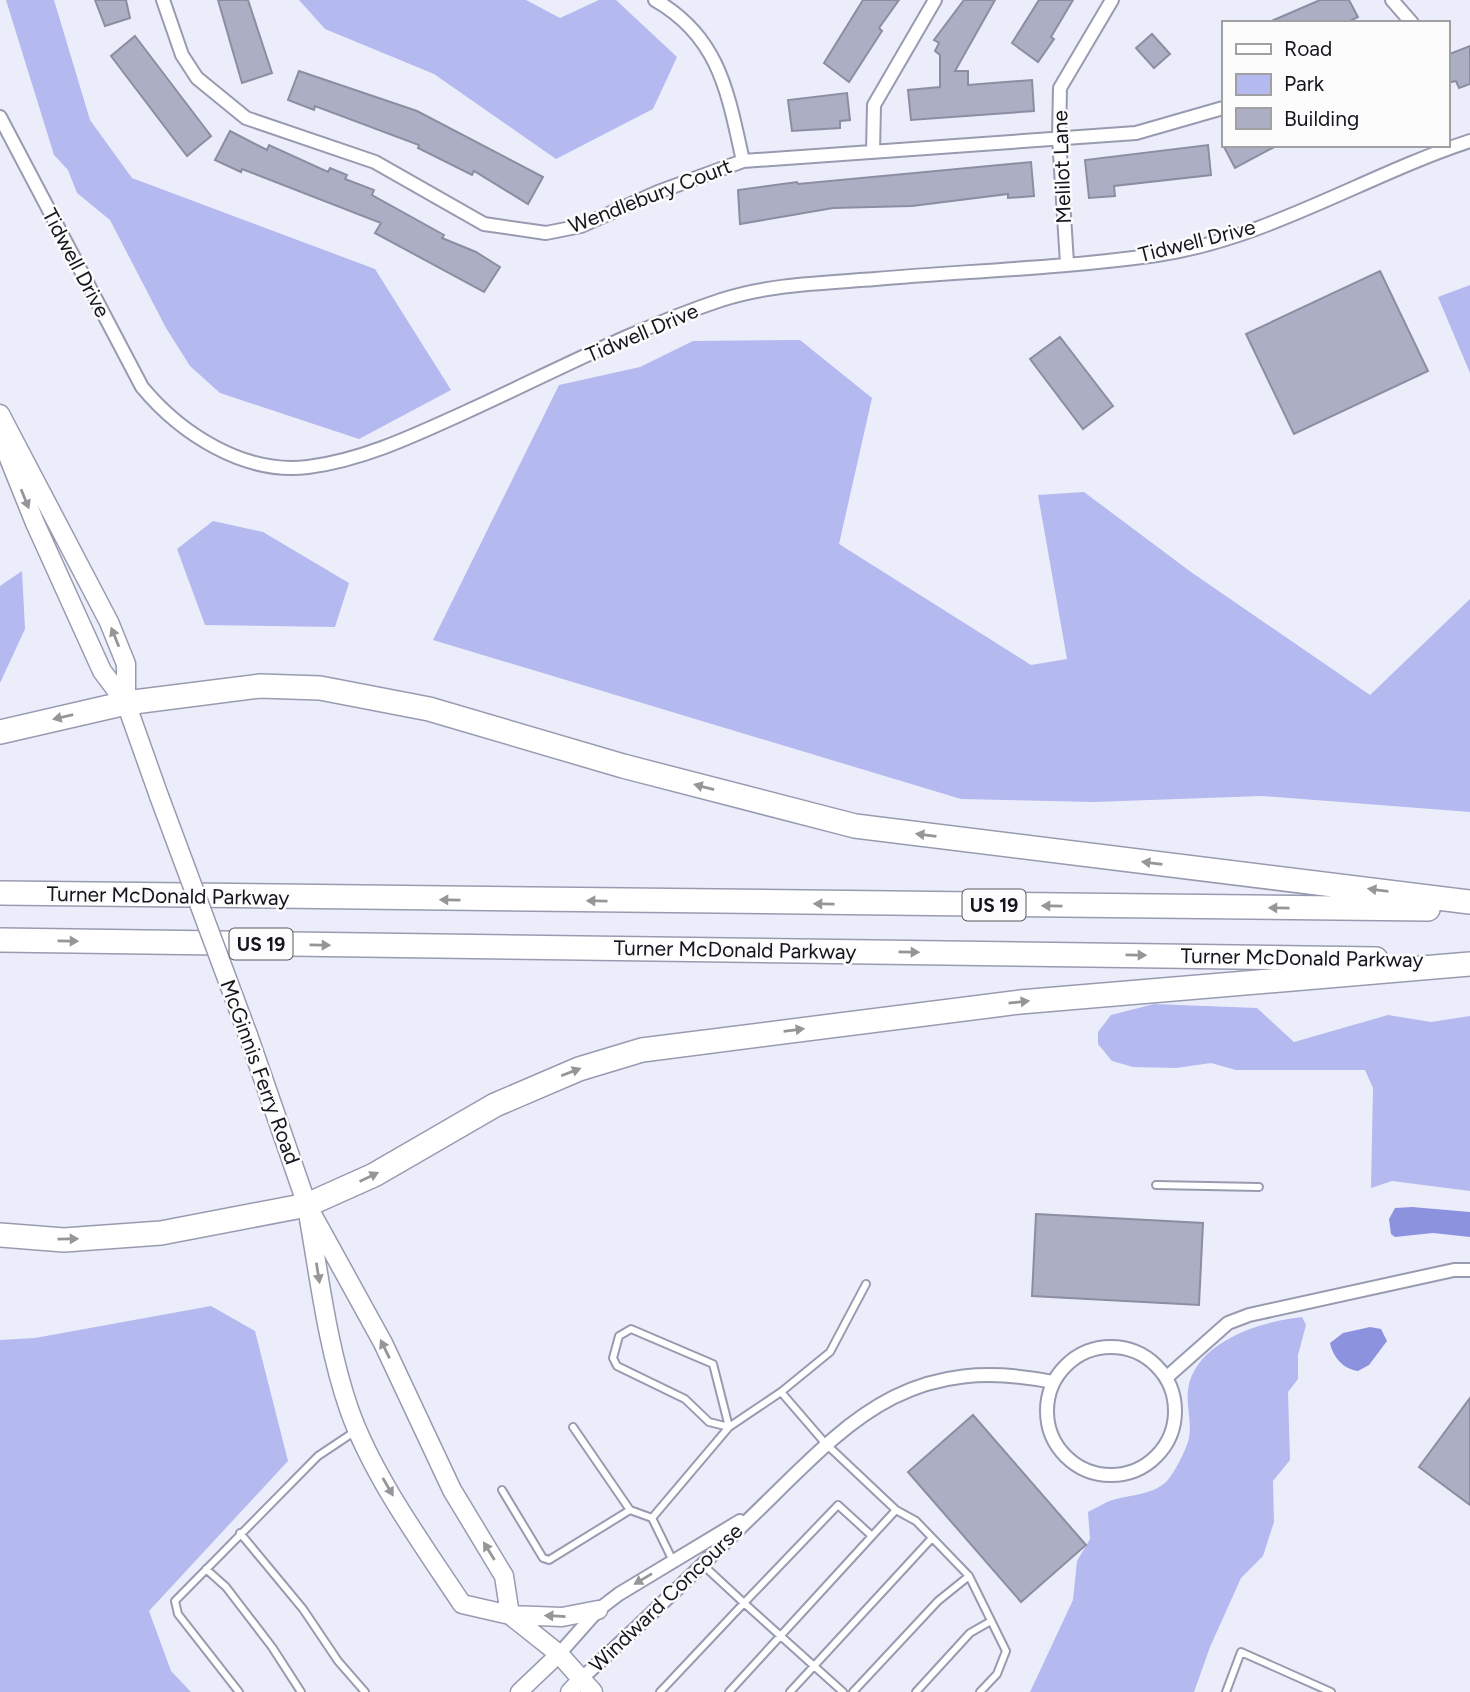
<svg xmlns="http://www.w3.org/2000/svg" width="1470" height="1692" font-family="Figtree,sans-serif">
  <style>
    .green { fill: #b4b9ef }
    .water { fill: #8d92df }
    .building { fill: #acafc4; stroke: #8b8ea2; stroke-width: 2 }
    .lines { fill: none; stroke-linecap: round; stroke-linejoin: round }
    .service-casing { stroke: #989bb0; stroke-width: 10 }
    .minor-casing { stroke: #989bb0; stroke-width: 16 }
    .tertiary-casing { stroke: #989bb0; stroke-width: 19 }
    .secondary-casing { stroke: #989bb0; stroke-width: 21 }
    .motorway-casing { stroke: #989bb0; stroke-width: 26 }
    .service { stroke: #fff; stroke-width: 6 }
    .minor { stroke: #fff; stroke-width: 12 }
    .tertiary { stroke: #fff; stroke-width: 16 }
    .secondary { stroke: #fff; stroke-width: 18 }
    .motorway { stroke: #fff; stroke-width: 23 }
    .secondary-bridge-casing { stroke: #989bb0; stroke-width: 21; stroke-linecap: butt }
    .secondary-bridge { stroke: #fff; stroke-width: 18 }
    .oneway { fill: #969699 }
    .labels { text-anchor: middle; stroke-width: 5; stroke-linejoin: round; paint-order: stroke }
    .shield { fill: #fcfcfc; stroke: #5a5b60; stroke-width: 2 }
    .shield-label { font-size: 19px; font-weight: bold; fill: #15161d }
    .street-label { font-size: 21px; fill: #15161d; stroke: #fcfcfc }
  </style>
  <rect width="100%" height="100%" fill="#ecedfb"/>
  <path class="green" d="M6,0h48l36,120 42,58 243,91 76,121 -92,49 -139,-46 -30,-27 -24,-38 -56,-108 -33,-27 -9,-23 -14,-15z
    M299,0h227l34,18 39,-18h17l61,57 -24,52 -97,50 -122,-85 -109,-45z
    M1470,285v88l-32,-76z
    M800,340l72,58 -33,146 192,121 36,-6 -29,-164 46,-3 107,80 179,123 100,-96v213l-208,-16 -168,6 -133,-3 -528,-159 126,-255 81,-18 53,-26z
    M213,521l50,11 86,51 -14,44 -130,-2 -28,-76z
    M22,571l3,58 -25,54v-97z
    M1154,1004l103,4 37,34 94,-27 43,7 39,-6v175l-78,-10 -21,7 2,-100 -8,-18h-129l-25,-7 -35,5 -43,-1 -21,-6 -14,-17v-12l13,-17z
    M211,1306l44,25 33,130 -139,150 22,60 20,21h-191v-352l35,-2z
    M1302,1317l4,8 -8,30v24l-10,13 2,68 -17,21 1,41 -11,34 -22,22 -31,69 -16,45h-164l43,-92 4,-39 13,-22 -2,-27c6,-3 13,-7 19,-10 20,-8 43,-5 60,-21 8,-9 19,-31 22,-43 3,-15 -3,-33 -1,-48 6,-48 74,-69 114,-73z"/>
  <path class="water" d="M1412,1207l58,5v25l-37,-4 -38,4 -4,-3 -2,-15 6,-11z
    M1370,1327l11,2 6,12 -18,24 -11,6c-15,-2 -25,-14 -28,-28l13,-10z"/>
  <path class="building" d="M95,0h31l4,18 -25,8z
    M218,0h30l24,73 -30,10z
    M863,0h36l-20,28 3,3 -33,51 -25,-19z
    M964,0h31l-40,71h13v14l64,-5 2,31 -123,9 -3,-30 32,-3v-32l-5,-4 4,-8 -5,-3z
    M1039,0h34l-22,37 3,2 -16,23 -26,-19z
    M1320,0h29l9,17 -12,6h-79z
    M1152,34l18,20 -16,14 -18,-20z
    M135,36l76,100 -24,20 -76,-100z
    M1470,46v38l-11,4 -3,-7 -9,2v-28z
    M299,71l118,40 126,66 -15,27 -54,-33 -2,4 -54,-27 1,-3 -104,-39 -1,4 -26,-10z
    M847,93l3,27 -10,1v7l-48,3 -4,-31z
    M230,131l37,19 2,-5 59,27 2,-4 17,7 -2,4 29,11 -2,5 72,40 -2,3 34,14 24,15 -16,25 -109,-59 6,-10 -139,-54 -1,3 -26,-12z
    M1208,145l3,30 -97,11 1,10 -26,2 -4,-38z
    M1223,145h55l-43,23z
    M1031,162l3,34 -26,2v-4l-96,12 -79,2 -93,16 -2,-34 59,-8 1,2z
    M1380,271l48,100 -134,63 -48,-100z
    M1060,337l53,69 -30,23 -53,-70z
    M1036,1214l167,9 -4,82 -167,-9z
    M1470,1398v107l-51,-38z
    M973,1415l113,130 -65,57 -113,-130z"/>
  <g class="lines">
    <g class="service-casing">
      <path id="service" d="M1156,1185l103,2
        M631,1329l82,35 16,63 -20,-5 -24,-23 -68,-33 -4,-8 6,-22z
        M781,1392l49,-40 36,-68
        M573,1427l57,83 22,8
        M502,1490l41,68 6,2 81,-50
        M240,1533l63,76 35,52 27,31
        M673,1561l-21,-43 77,-91 52,-35 44,51 71,67 20,11 53,55 37,75 -9,23 -17,18
        M206,1569l20,18 46,60 29,45
        M239,1692l-61,-78 -3,-13 143,-145 39,-26
        M660,1692l84,-89 -41,-38
        M729,1692l143,-156
        M790,1692l142,-154
        M843,1692l-99,-89 94,-98 34,31 24,-26
        M853,1692l85,-91 31,-25
        M916,1692l54,-59 21,-12
        M1226,1692l15,-40 90,40"/>
    </g>
    <g class="minor-casing">
      <path id="minor" d="M163,0l19,55 15,23 49,40 129,44 109,62 62,9 35,-7 77,-34 85,-31 393,-28 87,-25
        M655,0c65,37 73,94 88,161
        M1392,0l20,23
        M0,117l142,270c38,46 102,88 166,80 56,-7 109,-33 160,-56 83,-38 166,-82 253,-111 49,-16 103,-17 154,-21 94,-8 189,-11 282,-24 110,-16 209,-80 313,-114
        M873,152l1,-47 61,-105
        M1067,263l-8,-125 1,-50 52,-88
        M1047 1411a64 64 0 1 1 128 0a64 64 0 1 1-128 0Z
        M1167,1377l61,-54 21,-8 205,-45h16
        M559,1654l39,-44 21,-16 121,-73
        M582,1678c55,-50 109,-102 162,-154 99,-95 156,-173 309,-142"/>
    </g>
    <g class="tertiary-casing">
      <path id="tertiary" d="M519,1692l40,-38
        M569,1692l13,-14"/>
    </g>
    <g class="secondary-casing">
      <path id="secondary" d="M0,414l109,208 17,42v39
        M0,436l35,87 67,148 24,32 33,93
        M248,1035l59,170 76,138 69,147 52,86 6,39
        M309,1219c11,63 19,129 40,190 23,66 74,136 113,195l48,11 49,39 34,38
        M510,1615l52,2 36,-7"/>
    </g>
    <g class="motorway-casing">
      <path id="motorway" d="M0,732l126,-29 134,-17 60,2 109,21 194,57 232,60 615,76
        M0,893l1428,16
        M0,940l1376,19
        M0,1235l64,5 97,-7 146,-28 67,-30 121,-70 84,-36 63,-19 378,-48 450,-38"/>
    </g>
    <use href="#service" class="service"/>
    <use href="#minor" class="minor"/>
    <use href="#tertiary" class="tertiary"/>
    <use href="#secondary" class="secondary"/>
    <use href="#motorway" class="motorway"/>
    <g class="secondary-bridge-casing">
      <path id="secondary-bridge" d="M159,796l89,239"/>
    </g>
    <use href="#secondary-bridge" class="secondary-bridge"/>
  </g>
  <defs><path id="oneway-solid" d="M-6-.8H1V-3.2L6.5 0L1 3.2V.8H-6Z" transform="scale(1.75)"/></defs>
  <g class="oneway">
    <use href="#oneway-solid" transform="translate(25 499) rotate(68)"/>
    <use href="#oneway-solid" transform="translate(115 637) rotate(-112)"/>
    <use href="#oneway-solid" transform="translate(63 717) rotate(167)"/>
    <use href="#oneway-solid" transform="translate(704 787) rotate(-165)"/>
    <use href="#oneway-solid" transform="translate(926 835) rotate(-173)"/>
    <use href="#oneway-solid" transform="translate(1152 863) rotate(-173)"/>
    <use href="#oneway-solid" transform="translate(1378 890) rotate(-173)"/>
    <use href="#oneway-solid" transform="translate(450 900) rotate(-179)"/>
    <use href="#oneway-solid" transform="translate(597 901) rotate(-179)"/>
    <use href="#oneway-solid" transform="translate(824 904) rotate(-179)"/>
    <use href="#oneway-solid" transform="translate(1052 906) rotate(-179)"/>
    <use href="#oneway-solid" transform="translate(1279 908) rotate(-179)"/>
    <use href="#oneway-solid" transform="translate(68 941) rotate(1)"/>
    <use href="#oneway-solid" transform="translate(320 945) rotate(1)"/>
    <use href="#oneway-solid" transform="translate(909 952) rotate(1)"/>
    <use href="#oneway-solid" transform="translate(1136 955) rotate(1)"/>
    <use href="#oneway-solid" transform="translate(1019 1002) rotate(-6)"/>
    <use href="#oneway-solid" transform="translate(794 1030) rotate(-7)"/>
    <use href="#oneway-solid" transform="translate(571 1072) rotate(-21)"/>
    <use href="#oneway-solid" transform="translate(369 1177) rotate(-26)"/>
    <use href="#oneway-solid" transform="translate(68 1239) rotate(-1)"/>
    <use href="#oneway-solid" transform="translate(318 1273) rotate(81)"/>
    <use href="#oneway-solid" transform="translate(385 1349) rotate(-116)"/>
    <use href="#oneway-solid" transform="translate(388 1487) rotate(60)"/>
    <use href="#oneway-solid" transform="translate(489 1551) rotate(-122)"/>
    <use href="#oneway-solid" transform="translate(643 1579) rotate(149)"/>
    <use href="#oneway-solid" transform="translate(555 1616) rotate(-177)"/>
  </g>
  <g class="labels">
    <g class="shield">
      <rect x="962.5" y="889.5" width="63" height="31" rx="5"/>
      <rect x="229.5" y="928.5" width="63" height="31" rx="5"/>
    </g>
    <g class="shield-label">
      <text x="994" y="912">US 19</text>
      <text x="261" y="951">US 19</text>
    </g>
    <g class="street-label">
      <text transform="translate(1062 167) rotate(-92)" y="7">Melilot Lane</text>
      <text transform="translate(650 196) rotate(-21)" y="7">Wendlebury Court</text>
      <text transform="translate(1197 241) rotate(-14)" y="7">Tidwell Drive</text>
      <text transform="translate(76 263) rotate(62)" y="7">Tidwell Drive</text>
      <text transform="translate(642 333) rotate(-23)" y="7">Tidwell Drive</text>
      <text transform="translate(168 896) rotate(1)" y="7">Turner McDonald Parkway</text>
      <text transform="translate(735 950) rotate(1)" y="7">Turner McDonald Parkway</text>
      <text transform="translate(1302 958) rotate(1)" y="7">Turner McDonald Parkway</text>
      <text transform="translate(260 1072) rotate(70)" y="7">McGinnis Ferry Road</text>
      <text transform="translate(666 1598) rotate(-44)" y="7">Windward Concourse</text>
    </g>
  </g>
  <rect x="1222" y="21" width="228" height="126" fill="#fcfcfc" stroke="#a0a0a3" stroke-width="2"/>
  <rect x="1236" y="44" width="35" height="10" fill="#ffffff" stroke="#a0a0a3" stroke-width="2"/>
  <text x="1284" y="56" font-size="21" fill="#15161d">Road</text>
  <rect x="1236" y="74" width="35" height="21" fill="#b4b9ef" stroke="#a0a0a3" stroke-width="2"/>
  <text x="1284" y="91" font-size="21" fill="#15161d">Park</text>
  <rect x="1236" y="108" width="35" height="21" fill="#acafc4" stroke="#a0a0a3" stroke-width="2"/>
  <text x="1284" y="126" font-size="21" fill="#15161d">Building</text>
</svg>
